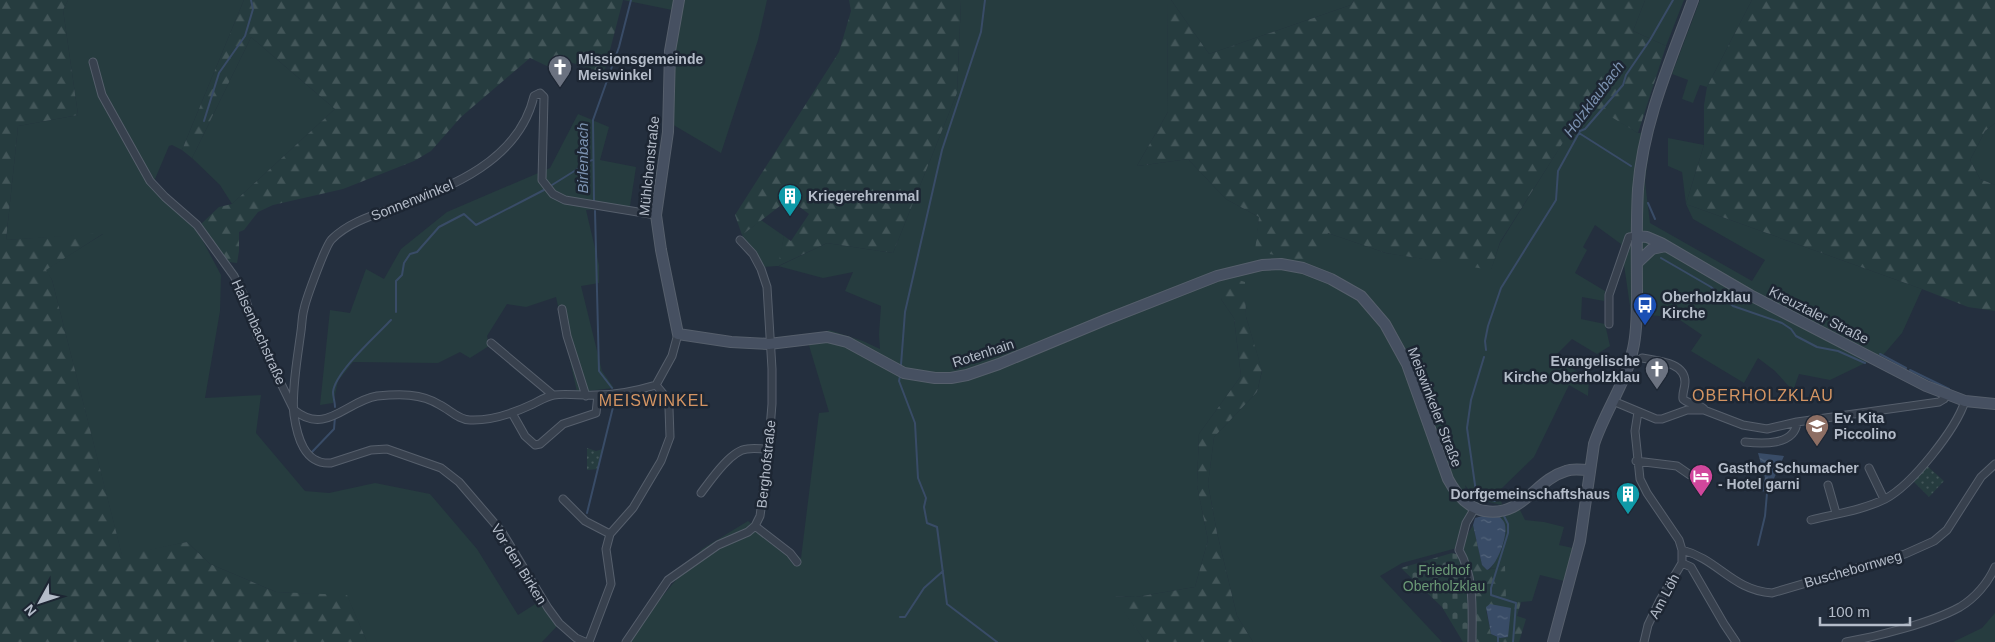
<svg xmlns="http://www.w3.org/2000/svg" width="1995" height="642" font-family="Helvetica,sans-serif">
  <style>
    .grass { fill: #263c3f }
    .forest { fill: url(#forest-firs); fill-rule: evenodd }
    .cemetery { fill: url(#cemetery-stones) }
    .park { fill: url(#park-dots) }
    .water { fill: url(#water-ripples) }
    .lines { fill: none; stroke-linecap: round; stroke-linejoin: round }
    .stream { stroke: #394c67; stroke-width: 2 }
    .street-casing { stroke: #565f6c; stroke-width: 9 }
    .secondary-casing { stroke: #565f6c; stroke-width: 12 }
    .street { stroke: #38414e; stroke-width: 7 }
    .secondary { stroke: #465061; stroke-width: 10 }
    .labels { text-anchor: middle; stroke-width: 5; stroke-linejoin: round; paint-order: stroke }
    .poi-label { font-size: 14px; font-weight: bold; fill: #b4bcc9; stroke: #1d2633; text-anchor: start }
    .street-label { font-size: 14px; fill: #b4bcc9; stroke: #1d2633 }
    .park-label { font-size: 14px; fill: #6b9a76; stroke: #1d2633 }
    .water-label { font-size: 15px; font-style: italic; fill: #7c92b1; stroke: #1d2633 }
    .quarter-label { font-size: 16px; letter-spacing: 1px; fill: #d59563; stroke: #1d2633 }
  </style>
  <defs>
    <pattern id="forest-firs" width="22" height="20" patternUnits="userSpaceOnUse" patternTransform="scale(1.25)"><rect width="22" height="20" fill="#263c3f"/><path d="M5 1l3.5 6h-7zM16 11l3.5 6h-7z" fill="#435659"/></pattern>
    <pattern id="cemetery-stones" width="16" height="16" patternUnits="userSpaceOnUse" patternTransform="scale(1.25)"><rect width="16" height="16" fill="#263c3f"/><path d="M2 7V4a2 2 0 0 1 4 0v3zM10 15v-3a2 2 0 0 1 4 0v3z" fill="#435659"/></pattern>
    <pattern id="park-dots" width="8" height="8" patternUnits="userSpaceOnUse" patternTransform="scale(1.25)"><rect width="8" height="8" fill="#263c3f"/><path d="M2 2h.1M6 6h.1" fill="none" stroke="#435659" stroke-width="1.8" stroke-linecap="round"/></pattern>
    <pattern id="water-ripples" width="26" height="14" patternUnits="userSpaceOnUse" patternTransform="scale(1.25)"><rect width="26" height="14" fill="#394c67"/><path d="M2 4q2-2 4 0t4 0M15 11q2-2 4 0t4 0" fill="none" stroke="#53647b"/></pattern>
  </defs>
  <rect width="100%" height="100%" fill="#242f3e"/>
  <path class="grass" d="M68,0h176l-62,150 -10,-5 -3,1 -14,33 2,7 31,27 33,62 -1,36 -15,87 56,-3 -5,38 49,58 24,2 46,-10 55,11 47,55 41,66 22,-14 18,24 -16,17h-175l-20,-46 -71,-4 -66,-28 -23,-22 -65,14 -70,-276 -7,-10 58,-36 -97,6 12,-114 60,-11 -15,-105z
    M623,0h144l-9,40 -37,113 -56,-33 -1,-51 8,-59z
    M961,0h206l1,112 -31,54 51,-7 38,40 33,18 -3,34 72,-18 58,20 105,16 9,-26 88,-141 50,31 13,-1 -6,50 5,41 102,58 13,-21 -72,-41 -7,-15 -4,-32 -14,-6v-28l36,7 -18,59 236,85 -20,44 -18,21 -54,26 -31,-6 -6,17 -18,-20 -17,-13 -14,25 -53,-32 11,-16 -25,-17 -46,-5 -10,-69 -26,-19 -12,22 4,3 -12,23 30,18 -1,10 -22,-4 -1,22 24,5 5,22 -13,8 -25,-15 -18,18 35,22 -1,17 -19,-11 -35,72 -34,33 2,15 17,3 6,12 19,2 20,5 -5,18 14,3 -9,33 -24,-6 -8,26 -11,1 -16,-3v-33l-15,3c7,-8 18,-32 15,-43 0,-4 -5,-8 -7,-11l4,-10c-16,-3 -27,-6 -37,-20l6,24 -14,39 -55,15 -22,13 62,66h-189l-16,-26 -20,-83 -9,-49 6,-47 43,-45 5,-21 -16,-54 -2,-35 -23,17 13,19 7,58 -42,58 -2,51 11,55 -13,47 -59,10 -23,-1 33,46h-522l78,-93 46,-28 53,37 18,-145 10,-1 -21,-70 21,-12 34,11 17,8 -1,-15 2,-28 -36,-15 8,-19 -30,6 -45,-12 -16,1 -20,-32 19,-15 23,16 -5,30 48,-23 66,10 64,-160z
    M1171,0h183l-3,5 -142,49z
    M1645,0h39l-18,46 -33,-15z
    M1700,0h52l-45,87 -7,-2 -7,18 -11,-4 6,-19 -16,-6z
    M251,37l84,72 -103,95 -12,-19 -28,-27z
    M578,114l31,13 -9,33 36,7 -6,39 -44,4 13,55v18l-18,3 21,85 12,17 -37,4 -21,-95 -30,10 -19,-3 -20,32 2,10 -19,12 -10,-6 -22,11 -85,-1 -15,19 -5,22 -13,2 10,-95 20,3 16,-44 18,10 17,-30 46,-37 103,-44z
    M1995,123v62l-15,-6 -10,-19 15,-29z
    M1995,613v29h-42l29,-14z"/>
  <path class="forest" d="M0,0h68l-5,10 15,105 -60,11 -12,114 98,-7 -58,37 6,10 70,275 65,-13 23,22 66,28 71,3 20,47h-367z
    M244,0h379l-19,73 -44,-14 -13,7 -17,-8 -69,59 -30,34 -17,10 -71,28 -70,16 -15,7 -14,18 -5,2v19l-2,12 -8,-1 -29,-37 19,-18 13,-3 103,-95 -84,-72 -59,121 -10,-8z
    M849,0h112l-4,93 -64,160 -66,-10 -49,23 6,-30 7,5 18,-27 -20,-15 -47,36 -7,-20 104,-163 12,-41z
    M1167,0h4l38,54 142,-49 3,-5h291l-12,31 33,15 -28,87 -50,-30 -88,139 -9,28 -105,-17 -58,-20 -14,30 -59,-12 4,-34 -33,-18 -38,-40 -51,7 31,-54z
    M1752,0h243v123l-10,8 -15,29 10,19 15,6v126l-27,-4 -46,-18 -236,-85 18,-59v-40l3,-18z
    M1235,279l10,3 1,35 16,53 -5,22 -43,45 -6,47 9,49 20,83 16,26h-107l-34,-46 24,1 59,-10 13,-47 -11,-55 2,-51 42,-58 -7,-58 -13,-19z
    M1473,525l9,40 5,5 18,-4 1,33 15,3 -4,14 9,3 -7,23h-43l-3,-57 -10,-38 1,-6zM1486,610l22,27 -8,1 -9,-4z"/>
  <path class="cemetery" d="M1452,553l7,2 8,25 3,19 -1,41 -1,2h-5l-21,-35 -41,-39z"/>
  <path class="park" d="M587,448l9,3 7,-2 -5,20 -11,1z
    M1926,465l18,16 -15,16 -17,-17z"/>
  <path class="water" d="M1758,453l26,3 -12,27 1,10 -12,-2 4,-13z
    M1490,514l8,1c3,3 7,7 7,10 3,11 -8,41 -18,45l-5,-5 -9,-40 2,-7z
    M1490,604l21,4 -3,29 -8,1 -9,-4 -5,-27z"/>
  <g class="lines">
    <path class="stream" d="M204,121l15,-48 26,-37 8,-27 -2,-9
      M1579,133l52,33
      M552,185l40,-25
      M594,202l-1,-82 26,-73 12,-47
      M1648,203l7,16
      M595,211l4,160 13,17
      M1661,258l50,29 22,19 49,17 9,6 5,7 21,11 21,4 27,12
      M396,312v-31l6,-6 2,-12 6,-9 7,-2 22,-25 25,-13 12,11 68,-35
      M1486,350l-1,-9 3,-15 13,-38 55,-88 2,-29 22,-40 5,-2 38,-44 3,-10 24,-35 23,-40
      M1880,354l26,14
      M1484,357l-13,43 -4,28 9,64 7,5 12,4
      M901,365l4,-53 37,-162 39,-118 4,-32
      M1910,370l39,19
      M900,376l-1,5 16,42 3,55 8,20 -2,9 3,16 10,4 10,77 50,38
      M335,407c0,-5 -2,-10 -2,-15 2,-20 44,-57 58,-72
      M311,453l23,-24 1,-12
      M587,513l28,-114
      M1503,514l5,10v9l-17,55v7l25,8 -3,39
      M1758,545l7,-29 2,-23
      M900,617h5l19,-29 19,-17
      M1498,637v5"/>
    <g class="street-casing">
      <path id="street" d="M93,62l9,33 48,86 15,16 32,28 37,51 11,22 12,37 37,75c32,26 52,-9 83,-14 22,-2 44,-3 63,9 10,5 19,15 30,15 22,1 44,-7 63,-16 6,-3 14,-8 21,-9 13,-2 28,1 42,0 20,0 40,-4 60,-10l16,-29 6,-22
        M562,309l5,27 19,60
        M1609,324v-29l20,-58 8,-1
        M491,343l62,52
        M1642,358c15,3 43,4 43,24 0,6 -3,11 -2,17 6,6 15,4 21,10
        M1613,401l43,18h6l25,-9h17l39,15 24,4 30,-7 142,-20 5,-3 3,-4
        M1638,412l-3,19 5,48 7,14 32,47 3,10v13l-22,37 -12,25 -4,17
        M512,413l13,23 10,9 5,-1 23,-20 33,-11 2,-18
        M1745,442c16,2 50,4 52,-20
        M1636,461l41,5 13,9
        M1869,468l15,31
        M1828,485l8,28
        M701,493c9,-12 30,-43 46,-44 7,-1 14,0 20,0
        M563,499l22,22 25,13
        M1811,520c24,-6 52,-10 74,-21 27,-14 71,-70 80,-98
        M755,526l35,27 7,9
        M1682,550c36,9 50,40 90,43l133,-39 29,-13 13,-11 34,-53 14,-13
        M1682,563l9,4 33,57 12,18
        M585,642l-9,-4 -17,-15 -11,-15 -46,-76 -43,-50 -18,-14 -54,-19 -16,1 -40,13c-27,2 -34,-27 -37,-48 -3,-22 4,-61 7,-84 1,-7 1,-15 3,-22 2,-10 22,-65 28,-70 17,-17 42,-24 64,-32 56,-20 123,-47 138,-111l6,-3 4,4 -2,83 11,14 12,6 91,15
        M589,642l22,-58 -5,-35 4,-15 23,-26 28,-47 9,-24 -1,-29 -4,-12 -9,-11
        M626,642l42,-62 50,-35 30,-13 7,-6 5,-10 7,-51 5,-61v-35l-5,-82 -6,-18 -8,-15 -13,-14
        M1472,642c0,-30 3,-65 -13,-92l7,-27 9,-15
        M1846,642c33,-6 85,-19 114,-35 15,-9 28,-24 35,-40"/>
    </g>
    <g class="secondary-casing">
      <path id="secondary" d="M679,0l-9,51 -2,81 -12,83 5,35 17,84 53,8 38,2 58,-7 20,5 57,31 31,5h16l16,-3 32,-11 106,-44 112,-44 45,-11 19,-1 22,4 28,11 30,17 24,28 22,40 41,115c8,15 20,29 37,32 38,6 50,-31 81,-40 7,-3 16,-1 23,-1
        M1637,236l10,1 14,6 89,52 176,91 39,15 30,3
        M1637,263l15,-14 14,-3
        M1553,642l27,-101 14,-97c11,-33 32,-61 39,-95 4,-17 4,-36 4,-53 0,-36 -1,-71 1,-107 5,-66 32,-127 55,-189"/>
    </g>
    <use href="#street" class="street"/>
    <use href="#secondary" class="secondary"/>
  </g>
  <defs>
    <g id="church-pin" transform="scale(1.25)"><path d="M0 17L-7.5 6A9.5 9.5 0 1 1 7.5 6Z" fill="#6b7280" stroke="#1d2633"/><path d="M-1.2-6h2.4v3.5h3.3v2.4h-3.3V6h-2.4V-.1h-3.3v-2.4h3.3Z" fill="#fff"/></g>
    <g id="building-pin" transform="scale(1.25)"><path d="M0 17L-7.5 6A9.5 9.5 0 1 1 7.5 6Z" fill="#0f9aa8" stroke="#1d2633"/><path d="M-4-6H4V6H1V3H-1V6H-4ZM-2.5-4.3h1.7v1.8h-1.7ZM.8-4.3h1.7v1.8H.8ZM-2.5-1h1.7V.8h-1.7ZM.8-1h1.7V.8H.8Z" fill="#fff"/></g>
    <g id="bus-pin" transform="scale(1.25)"><path d="M0 17L-7.5 6A9.5 9.5 0 1 1 7.5 6Z" fill="#1a4fb4" stroke="#1d2633"/><path d="M-5-6H5V4H4V6H2V4H-2V6H-4V4H-5ZM-3.5-4V0h7V-4ZM-3.5 1.2v1.5H-2V1.2ZM2 1.2v1.5H3.5V1.2Z" fill="#fff"/></g>
    <g id="school-pin" transform="scale(1.25)"><path d="M0 17L-7.5 6A9.5 9.5 0 1 1 7.5 6Z" fill="#8d6e63" stroke="#1d2633"/><path d="M0-5L7-2L0 1L-7-2ZM-4 1L0 2.5L4 1V4Q0 6-4 4Z" fill="#fff"/></g>
    <g id="hotel-pin" transform="scale(1.25)"><path d="M0 17L-7.5 6A9.5 9.5 0 1 1 7.5 6Z" fill="#d1479c" stroke="#1d2633"/><path d="M-6-4.5h1.5V1H6V5H4.5V3h-9V5H-6ZM-4 0a1.8 1.8 0 1 1 3.6 0ZM.5 0V-2.5h3Q6-2.5 6 0Z" fill="#fff"/></g>
  </defs>
  <g fill-rule="evenodd">
    <use href="#church-pin" x="560" y="67"/>
    <use href="#building-pin" x="790" y="196"/>
    <use href="#bus-pin" x="1645" y="305"/>
    <use href="#church-pin" x="1657" y="369"/>
    <use href="#school-pin" x="1817" y="426"/>
    <use href="#hotel-pin" x="1701" y="476"/>
    <use href="#building-pin" x="1628" y="494"/>
  </g>
  <g class="labels">
    <g class="poi-label">
      <text x="578" y="64">Missionsgemeinde<tspan x="578" dy="16">Meiswinkel</tspan></text>
      <text x="808" y="201">Kriegerehrenmal</text>
      <text x="1662" y="302">Oberholzklau<tspan x="1662" dy="16">Kirche</tspan></text>
      <text x="1640" y="366" text-anchor="end">Evangelische<tspan x="1640" dy="16">Kirche Oberholzklau</tspan></text>
      <text x="1834" y="423">Ev. Kita<tspan x="1834" dy="16">Piccolino</tspan></text>
      <text x="1718" y="473">Gasthof Schumacher<tspan x="1718" dy="16">- Hotel garni</tspan></text>
      <text x="1610" y="499" text-anchor="end">Dorfgemeinschaftshaus</text>
    </g>
    <g class="street-label">
      <text transform="translate(649 166) rotate(-84)" y="5">Mühlchenstraße</text>
      <text transform="translate(412 200) rotate(-22)" y="5">Sonnenwinkel</text>
      <text transform="translate(1819 315) rotate(27)" y="5">Kreuztaler Straße</text>
      <text transform="translate(259 332) rotate(66)" y="5">Halsenbachstraße</text>
      <text transform="translate(983 353) rotate(-18)" y="5">Rotenhain</text>
      <text transform="translate(1435 407) rotate(69)" y="5">Meiswinkeler Straße</text>
      <text transform="translate(766 464) rotate(-84)" y="5">Berghofstraße</text>
      <text transform="translate(519 564) rotate(58)" y="5">Vor den Birken</text>
      <text transform="translate(1853 569) rotate(-16)" y="5">Buschebornweg</text>
      <text transform="translate(1664 596) rotate(-62)" y="5">Am Löh</text>
    </g>
    <g class="park-label">
      <text x="1444" y="575">Friedhof<tspan x="1444" dy="16">Oberholzklau</tspan></text>
    </g>
    <g class="water-label">
      <text transform="translate(1594 99) rotate(-53)" y="5">Holzklaubach</text>
      <text transform="translate(583 158) rotate(-90)" y="5">Birlenbach</text>
    </g>
    <g class="quarter-label">
      <text x="1763" y="401">OBERHOLZKLAU</text>
      <text x="654" y="406">MEISWINKEL</text>
    </g>
  </g>
  <g transform="translate(40 602) rotate(230)" stroke="#1d2633" stroke-width="4" paint-order="stroke">
  <path d="M0-4L9 19L0 12L-9 19Z" fill="#b4bcc9"/>
  <text y="-8" font-size="14" font-weight="bold" text-anchor="middle" fill="#b4bcc9">N</text>
  </g>
  <path d="M1820 617v8h90v-8" fill="none" stroke="#b4bcc9" stroke-width="2.5"/>
  <text x="1828" y="617" font-size="15" fill="#b4bcc9" stroke="#1d2633" stroke-width="4" paint-order="stroke">100 m</text>
</svg>
